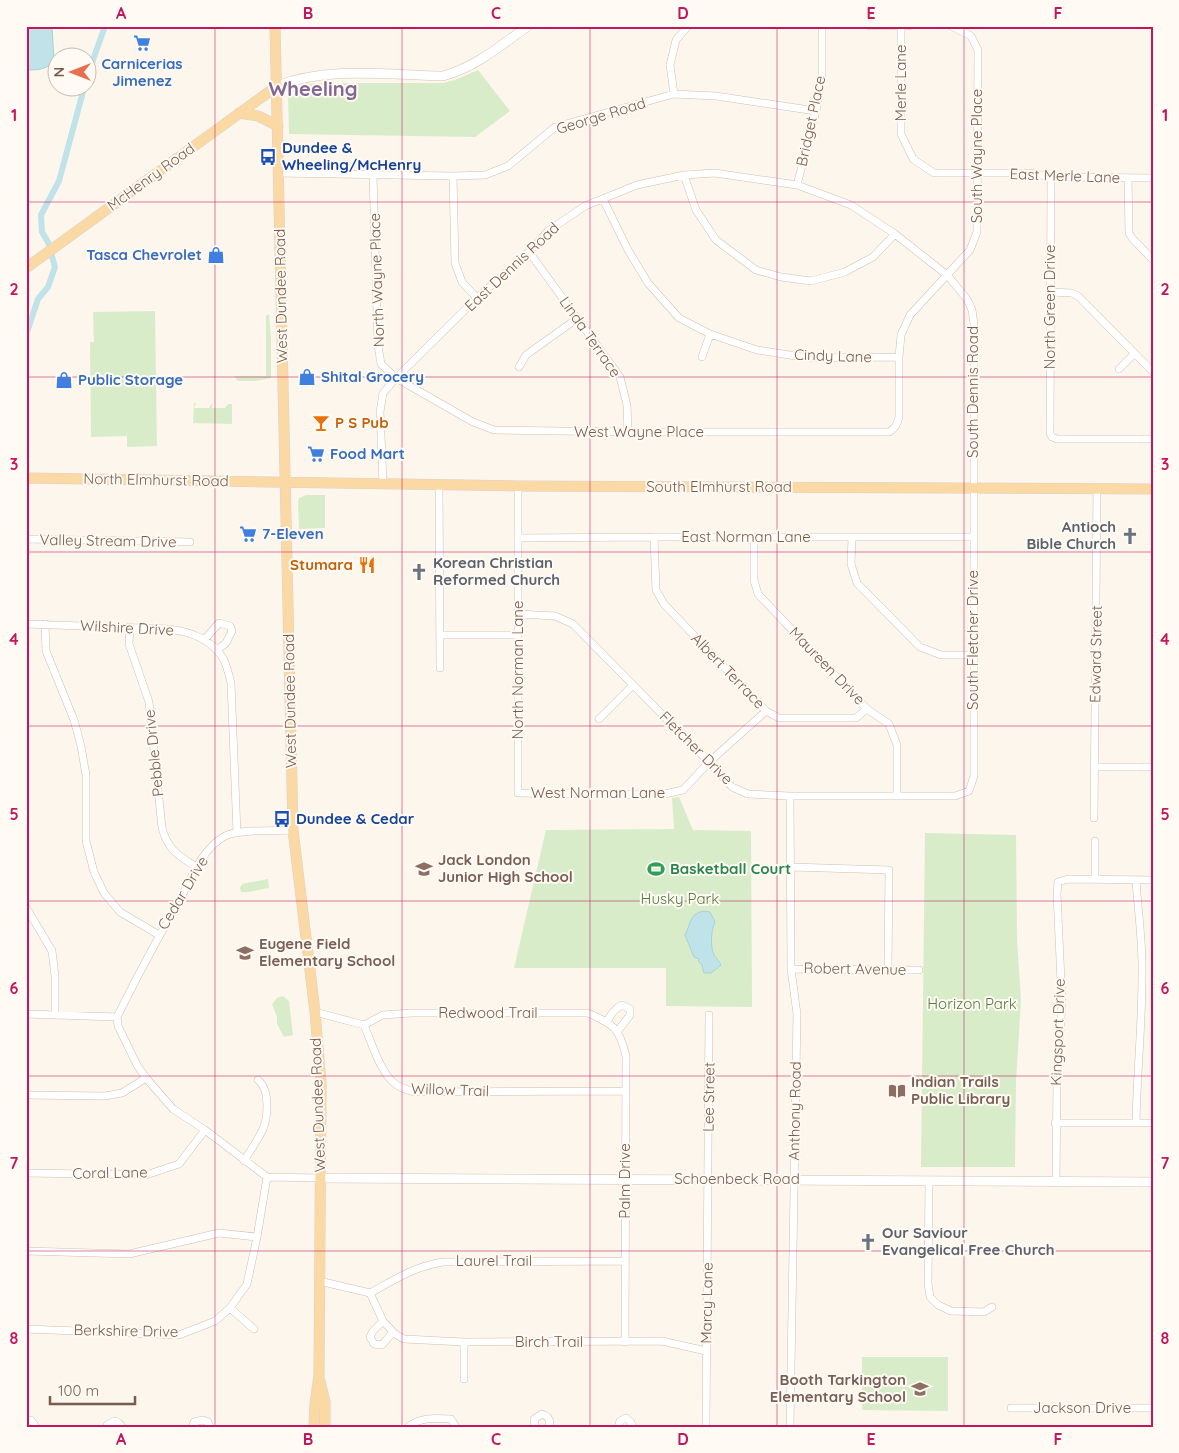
<svg xmlns="http://www.w3.org/2000/svg" width="1179" height="1453" font-family="Quicksand,sans-serif">
  <style>
    .green { fill: #d8ecc9 }
    .water { fill: #bfe3e8; stroke: #a5d3da }
    .lines { fill: none; stroke-linecap: round; stroke-linejoin: round }
    .canal { stroke: #bfe3e8; stroke-width: 6 }
    .street-casing { stroke: #d1beb0; stroke-width: 8 }
    .secondary-casing { stroke: #d6c0b0; stroke-width: 10 }
    .primary-casing { stroke: #dad1cd; stroke-width: 11 }
    .street { stroke: #fff; stroke-width: 7 }
    .secondary { stroke: #fff; stroke-width: 9 }
    .primary { stroke: #fbd9a5; stroke-width: 10 }
    .grid { fill: none; stroke: #c2185b; stroke-width: 1; stroke-opacity: 0.55 }
    .labels { text-anchor: middle; stroke-width: 4; stroke-linejoin: round; paint-order: stroke }
    .shop-label { font-size: 15px; font-weight: bold; fill: #366cbe; stroke: #fffaf3; text-anchor: start }
    .street-label { font-size: 15px; fill: #7a5c4d; stroke: #fffaf3 }
    .transit-label { font-size: 15px; font-weight: bold; fill: #164399; stroke: #fffaf3; text-anchor: start }
    .food-label { font-size: 15px; font-weight: bold; fill: #c56008; stroke: #fffaf3; text-anchor: start }
    .worship-label { font-size: 15px; font-weight: bold; fill: #5b616d; stroke: #fffaf3; text-anchor: start }
    .education-label { font-size: 15px; font-weight: bold; fill: #785e54; stroke: #fffaf3; text-anchor: start }
    .leisure-label { font-size: 15px; font-weight: bold; fill: #27864d; stroke: #fffaf3; text-anchor: start }
    .park-label { font-size: 15px; fill: #537a41; stroke: #fffaf3 }
    .district-label { font-size: 20px; font-weight: bold; fill: #846695; stroke: #fffaf3 }
    .neatline { fill: none; stroke: #c2185b; stroke-width: 2 }
    .grid-label { font-size: 16px; text-anchor: middle; font-weight: bold; fill: #c2185b }
  </style>
  <rect width="100%" height="100%" fill="#fdf6ec"/>
  <path class="green" d="M478,70l32,41 -35,26 -186,-3 -1,-40c7,-8 18,-10 27,-11h128l12,-3z
    M155,311l2,135 -30,1v-11l-36,1 -1,-95h4l-1,-30z
    M269,314l2,24v40l-15,3h-18l-4,-5h32v-60z
    M194,403h2l-2,5h15l3,-5v5h13l3,-4h4v20l-39,-1z
    M306,495h19v33l-26,1 -1,-27 1,-4z
    M679,797l14,33 58,1 1,176 -86,-1v-38h-152l32,-138 128,-1 -2,-31z
    M925,833l91,2 1,105 4,60 -5,82 -1,85h-94z
    M268,879l1,9c-9,1 -21,5 -28,4l-1,-4 2,-4z
    M283,996l6,5 4,34 -9,2 -7,-13v-7l-5,-13 5,-6z
    M862,1357h86v54l-86,-1z"/>
  <path class="water" d="M26,26h26l2,35c-8,9 -16,9 -28,9z
    M705,911l5,1 5,10c-4,8 -5,24 -1,33 2,3 5,6 7,10l-10,8h-7l-2,-8 -4,-4 1,-2 -5,-2 -9,-22c6,-11 4,-22 20,-24z"/>
  <g class="lines">
    <path class="canal" d="M88,74l17,-48
      M26,335l12,-36 10,-12 7,-20 -7,-25 -6,-10 -1,-17 18,-34 25,-93"/>
    <g class="street-casing">
      <path id="street" d="M870,26h39
        M901,26v108l12,25 21,14h96l21,4 102,1
        M674,94l-4,-29 6,-25 12,-14
        M278,173l175,3 32,-1 23,-9 47,-39 119,-33 42,2 100,15
        M373,175l5,170 3,19 15,14 77,44 21,8 134,2h261c7,-4 8,-8 10,-15v-60l2,-22 9,-20 60,-65 7,-18 1,-182 -7,-14 -20,-10
        M684,175l12,35 20,30 40,30 25,7 30,4 34,-9 28,-15 22,-23
        M453,176l2,87 7,19 15,16
        M1051,177l-1,256 2,4 5,2h96
        M1128,178l1,55 3,5 21,22
        M797,185l19,-74 6,-35v-50
        M603,199l25,51 20,33 31,35 31,16 47,16 52,8 90,-1
        M529,252l91,125 7,28 1,27
        M1050,292l22,1 6,3 75,76
        M702,357l8,-23
        M519,367l7,-12 52,-37
        M1119,369l15,-15
        M383,484l-3,-72 3,-19 13,-15 81,-80 52,-46 19,-21 37,-25 52,-21 47,-10 31,-2 82,12 54,20 44,29 52,41 20,24 5,11 2,14v452l-5,15 -14,5h-165l-42,-2 -16,-7 -23,-25 -136,-138 -18,-8 -37,-2
        M439,485l1,183
        M518,486v307l142,2 23,-5 26,-28 57,-51
        M654,537l2,53 8,14 102,107 13,7h77l11,-9
        M754,537v43l4,14 109,115 22,15 8,21v50
        M518,538l136,-1h320
        M852,538l-1,26 6,19 63,64 21,8h32
        M26,539l164,3
        M26,624l143,5c22,3 43,10 55,31 3,6 5,16 7,23l6,150
        M45,624l1,27 28,69 7,26 5,29v66l8,31 10,21 16,19 39,23
        M130,627l-1,17 20,58 13,126c6,22 16,27 34,39
        M440,635h78
        M204,640l15,-17 11,3 2,5 -6,12 -9,7
        M599,719l34,-34
        M1094,767h59
        M1094,818l3,-329
        M1095,841v39
        M791,867l98,3 -1,100
        M26,907l26,44 3,25v39
        M791,969l128,1
        M315,1012l49,13c7,16 16,46 29,57 6,6 14,8 22,10l211,-1
        M26,1014l91,3
        M117,1017c19,-38 39,-76 60,-112 13,-23 23,-55 48,-69 13,-7 51,-5 68,-6
        M117,1017l1,9 19,39 9,13 27,31 32,21 62,47 53,1
        M607,1022c4,-8 7,-13 15,-17l8,4v6l-13,17
        M364,1025l19,-10 28,-2h177c26,12 31,14 38,43l-1,286
        M26,1095l79,1 17,-3 24,-15
        M1136,1122c1,-48 6,-97 6,-146 1,-32 -4,-64 -6,-96
        M1055,1123h98
        M244,1161c6,-10 14,-21 19,-32 5,-12 7,-40 -5,-49
        M26,1173l120,2 33,-11 26,-34
        M929,1182l-1,101 2,14 8,8 13,6 33,1 8,-5
        M1056,1182l1,-102 5,-77 -5,-109 1,-12 10,-3 85,1
        M26,1251l103,3 90,-21 38,4
        M319,1281l51,12 13,28 12,13 9,5 60,3 198,-1 44,10
        M370,1293c24,-13 45,-27 73,-31l182,-1
        M230,1308l24,21
        M383,1321l-10,10 -3,6 4,7 8,1 11,-13
        M26,1329l153,6 36,-14 15,-13 17,-24 10,-47 10,-60
        M464,1379v-37
        M1011,1408h142
        M26,1421l5,-1 5,7
        M107,1427v-2l8,-4 4,2 3,4
        M192,1427l2,-5 9,-2 5,2 2,5
        M408,1427c12,-10 27,-9 43,-8l5,8
        M535,1427l-1,-8 8,-5c6,2 9,6 7,13
        M618,1427l2,-6 6,-3 5,4 1,5
        M706,1427l3,-412
        M790,1427l7,-413 -6,-45 -1,-173"/>
    </g>
    <g class="secondary-casing">
      <path id="secondary" d="M277,86c52,-20 111,-11 166,-10 33,-9 57,-30 85,-50
        M320,1178c278,0 555,4 833,4"/>
    </g>
    <g class="primary-casing">
      <path id="primary" d="M275,26l18,804 22,182 6,71 -2,292 -4,29 -1,23
        M239,113l19,3 20,10
        M26,268l251,-182
        M26,478l492,8 635,3
        M320,1381l5,21v25"/>
    </g>
    <use href="#street" class="street"/>
    <use href="#secondary" class="secondary"/>
    <use href="#primary" class="primary"/>
  </g>
  <path class="grid" d="M215,26v1401M402,26v1401M590,26v1401M777,26v1401M964,26v1401M26,202h1127M26,377h1127M26,552h1127M26,726h1127M26,901h1127M26,1076h1127M26,1251h1127"/>
  <defs>
    <g id="supermarket-bare" transform="scale(1.35)"><path d="M-6-5.5h2.5l.6 2H6L4.5 2H-2.5L-4.4-4H-6ZM-1.5 3.2a1.3 1.3 0 1 0 .1 0ZM3 3.2a1.3 1.3 0 1 0 .1 0Z" fill="#3f7fe0" stroke="#fffaf3" stroke-width="2.5" paint-order="stroke"/></g>
    <g id="bus-bare" transform="scale(1.35)"><path d="M-5-6H5V4H4V6H2V4H-2V6H-4V4H-5ZM-3.5-4V0h7V-4ZM-3.5 1.2v1.5H-2V1.2ZM2 1.2v1.5H3.5V1.2Z" fill="#1a4fb4" stroke="#fffaf3" stroke-width="2.5" paint-order="stroke"/></g>
    <g id="shop-bare" transform="scale(1.35)"><path d="M-5-2.5h2.3a2.7 3.5 0 0 1 5.4 0H5L5.5 6h-11ZM-1.5-2.5h3a1.5 2.3 0 0 0-3 0Z" fill="#3f7fe0" stroke="#fffaf3" stroke-width="2.5" paint-order="stroke"/></g>
    <g id="bar-bare" transform="scale(1.35)"><path d="M-6-5H6L.8 .8V4.5H3.5V6h-7V4.5H-.8V.8Z" fill="#e8710a" stroke="#fffaf3" stroke-width="2.5" paint-order="stroke"/></g>
    <g id="church-bare" transform="scale(1.35)"><path d="M-1.2-6h2.4v3.5h3.3v2.4h-3.3V6h-2.4V-.1h-3.3v-2.4h3.3Z" fill="#6b7280" stroke="#fffaf3" stroke-width="2.5" paint-order="stroke"/></g>
    <g id="restaurant-bare" transform="scale(1.35)"><path d="M-5-6h1v4h1v-4h1v4h1v-4h1v5L-1.5 .5V6h-2V.5L-5-1ZM5-6V6H3V1.5H1.5Q1.5-4 5-6Z" fill="#e8710a" stroke="#fffaf3" stroke-width="2.5" paint-order="stroke"/></g>
    <g id="school-bare" transform="scale(1.35)"><path d="M0-5L7-2L0 1L-7-2ZM-4 1L0 2.5L4 1V4Q0 6-4 4Z" fill="#8d6e63" stroke="#fffaf3" stroke-width="2.5" paint-order="stroke"/></g>
    <g id="stadium-bare" transform="scale(1.35)"><path d="M0-5a6.5 5 0 1 0 0 10a6.5 5 0 1 0 0-10ZM-3.5-1.8h7v3.6h-7Z" fill="#2e9e5b" stroke="#fffaf3" stroke-width="2.5" paint-order="stroke"/></g>
    <g id="library-bare" transform="scale(1.35)"><path d="M-6-4Q-3-5.5-.7-3.5V5Q-3 3-6 4ZM6-4Q3-5.5 .7-3.5V5Q3 3 6 4Z" fill="#8d6e63" stroke="#fffaf3" stroke-width="2.5" paint-order="stroke"/></g>
  </defs>
  <g fill-rule="evenodd">
    <use href="#supermarket-bare" x="142" y="43"/>
    <use href="#bus-bare" x="268" y="157"/>
    <use href="#shop-bare" x="216" y="255"/>
    <use href="#shop-bare" x="307" y="377"/>
    <use href="#shop-bare" x="64" y="380"/>
    <use href="#bar-bare" x="321" y="423"/>
    <use href="#supermarket-bare" x="316" y="454"/>
    <use href="#supermarket-bare" x="248" y="534"/>
    <use href="#church-bare" x="1130" y="536"/>
    <use href="#restaurant-bare" x="367" y="565"/>
    <use href="#church-bare" x="419" y="572"/>
    <use href="#bus-bare" x="282" y="819"/>
    <use href="#school-bare" x="424" y="869"/>
    <use href="#stadium-bare" x="656" y="869"/>
    <use href="#school-bare" x="245" y="953"/>
    <use href="#library-bare" x="897" y="1091"/>
    <use href="#church-bare" x="868" y="1242"/>
    <use href="#school-bare" x="920" y="1389"/>
  </g>
  <g class="labels">
    <g class="shop-label">
      <text x="142" y="69" text-anchor="middle">Carnicerias<tspan x="142" dy="17">Jimenez</tspan></text>
      <text x="202" y="260" text-anchor="end">Tasca Chevrolet</text>
      <text x="321" y="382">Shital Grocery</text>
      <text x="78" y="385">Public Storage</text>
      <text x="330" y="459">Food Mart</text>
      <text x="262" y="539">7-Eleven</text>
    </g>
    <g class="street-label">
      <text transform="translate(901 83) rotate(-90)" y="5">Merle Lane</text>
      <text transform="translate(601 116) rotate(-17)" y="5">George Road</text>
      <text transform="translate(811 121) rotate(-78)" y="5">Bridget Place</text>
      <text transform="translate(977 156) rotate(-90)" y="5">South Wayne Place</text>
      <text transform="translate(1065 176) rotate(2)" y="5">East Merle Lane</text>
      <text transform="translate(151 177) rotate(-36)" y="5">McHenry Road</text>
      <text transform="translate(512 267) rotate(-43)" y="5">East Dennis Road</text>
      <text transform="translate(377 280) rotate(-92)" y="5">North Wayne Place</text>
      <text transform="translate(281 296) rotate(-91)" y="5">West Dundee Road</text>
      <text transform="translate(1050 307) rotate(-90)" y="5">North Green Drive</text>
      <text transform="translate(590 337) rotate(55)" y="5">Linda Terrace</text>
      <text transform="translate(833 356) rotate(2)" y="5">Cindy Lane</text>
      <text transform="translate(973 392) rotate(-90)" y="5">South Dennis Road</text>
      <text x="639" y="437">West Wayne Place</text>
      <text transform="translate(156 480) rotate(1)" y="5">North Elmhurst Road</text>
      <text x="719" y="492">South Elmhurst Road</text>
      <text x="746" y="542">East Norman Lane</text>
      <text transform="translate(108 541) rotate(1)" y="5">Valley Stream Drive</text>
      <text transform="translate(127 628) rotate(3)" y="5">Wilshire Drive</text>
      <text transform="translate(973 640) rotate(-90)" y="5">South Fletcher Drive</text>
      <text transform="translate(1096 654) rotate(-89)" y="5">Edward Street</text>
      <text transform="translate(827 666) rotate(46)" y="5">Maureen Drive</text>
      <text transform="translate(518 670) rotate(-90)" y="5">North Norman Lane</text>
      <text transform="translate(728 671) rotate(46)" y="5">Albert Terrace</text>
      <text transform="translate(290 701) rotate(-91)" y="5">West Dundee Road</text>
      <text transform="translate(696 748) rotate(45)" y="5">Fletcher Drive</text>
      <text transform="translate(154 753) rotate(-96)" y="5">Pebble Drive</text>
      <text x="598" y="798">West Norman Lane</text>
      <text transform="translate(183 893) rotate(-59)" y="5">Cedar Drive</text>
      <text transform="translate(855 969) rotate(1)" y="5">Robert Avenue</text>
      <text x="488" y="1018">Redwood Trail</text>
      <text transform="translate(1058 1032) rotate(-88)" y="5">Kingsport Drive</text>
      <text transform="translate(450 1090) rotate(2)" y="5">Willow Trail</text>
      <text transform="translate(709 1097) rotate(-89)" y="5">Lee Street</text>
      <text transform="translate(318 1105) rotate(-92)" y="5">West Dundee Road</text>
      <text transform="translate(795 1111) rotate(-89)" y="5">Anthony Road</text>
      <text transform="translate(110 1173) rotate(-1)" y="5">Coral Lane</text>
      <text x="737" y="1184">Schoenbeck Road</text>
      <text transform="translate(625 1181) rotate(-90)" y="5">Palm Drive</text>
      <text x="494" y="1266">Laurel Trail</text>
      <text transform="translate(707 1303) rotate(-89)" y="5">Marcy Lane</text>
      <text transform="translate(126 1331) rotate(1)" y="5">Berkshire Drive</text>
      <text x="549" y="1347">Birch Trail</text>
      <text x="1082" y="1413">Jackson Drive</text>
    </g>
    <g class="transit-label">
      <text x="282" y="153">Dundee &amp;<tspan x="282" dy="17">Wheeling/McHenry</tspan></text>
      <text x="296" y="824">Dundee &amp; Cedar</text>
    </g>
    <g class="food-label">
      <text x="335" y="428">P S Pub</text>
      <text x="353" y="570" text-anchor="end">Stumara</text>
    </g>
    <g class="worship-label">
      <text x="1116" y="532" text-anchor="end">Antioch<tspan x="1116" dy="17">Bible Church</tspan></text>
      <text x="433" y="568">Korean Christian<tspan x="433" dy="17">Reformed Church</tspan></text>
      <text x="882" y="1238">Our Saviour<tspan x="882" dy="17">Evangelical Free Church</tspan></text>
    </g>
    <g class="education-label">
      <text x="438" y="865">Jack London<tspan x="438" dy="17">Junior High School</tspan></text>
      <text x="259" y="949">Eugene Field<tspan x="259" dy="17">Elementary School</tspan></text>
      <text x="911" y="1087">Indian Trails<tspan x="911" dy="17">Public Library</tspan></text>
      <text x="906" y="1385" text-anchor="end">Booth Tarkington<tspan x="906" dy="17">Elementary School</tspan></text>
    </g>
    <g class="leisure-label">
      <text x="670" y="874">Basketball Court</text>
    </g>
    <g class="park-label">
      <text x="680" y="904">Husky Park</text>
      <text x="972" y="1009">Horizon Park</text>
    </g>
    <g class="district-label">
      <text x="313" y="96">Wheeling</text>
    </g>
  </g>
  <rect width="1179" height="1453" fill="none" stroke="#fffaf3" stroke-width="55"/>
  <g transform="translate(72 72) rotate(270)"><circle r="24" fill="#fffaf3" stroke="#cabbb1"/>
  <path d="M0-4L9 19L0 12L-9 19Z" fill="#e76f51"/>
  <text y="-8" font-size="14" font-weight="bold" text-anchor="middle" fill="#7a5c4d">N</text>
  </g>
  <path d="M50 1396v8h85v-8" fill="none" stroke="#7a5c4d" stroke-width="2.5"/>
  <text x="58" y="1396" font-size="15" fill="#7a5c4d" stroke="#fffaf3" stroke-width="4" paint-order="stroke">100 m</text>
  <rect x="28" y="28" width="1124" height="1398" class="neatline"/>
  <g class="grid-label">
    <text x="121" y="19">A</text>
    <text x="308" y="19">B</text>
    <text x="496" y="19">C</text>
    <text x="683" y="19">D</text>
    <text x="871" y="19">E</text>
    <text x="1058" y="19">F</text>
    <text x="14" y="121">1</text>
    <text x="1165" y="121">1</text>
    <text x="14" y="295">2</text>
    <text x="1165" y="295">2</text>
    <text x="14" y="470">3</text>
    <text x="1165" y="470">3</text>
    <text x="14" y="645">4</text>
    <text x="1165" y="645">4</text>
    <text x="14" y="820">5</text>
    <text x="1165" y="820">5</text>
    <text x="14" y="994">6</text>
    <text x="1165" y="994">6</text>
    <text x="14" y="1169">7</text>
    <text x="1165" y="1169">7</text>
    <text x="14" y="1344">8</text>
    <text x="1165" y="1344">8</text>
    <text x="121" y="1445">A</text>
    <text x="308" y="1445">B</text>
    <text x="496" y="1445">C</text>
    <text x="683" y="1445">D</text>
    <text x="871" y="1445">E</text>
    <text x="1058" y="1445">F</text>
  </g>
</svg>
